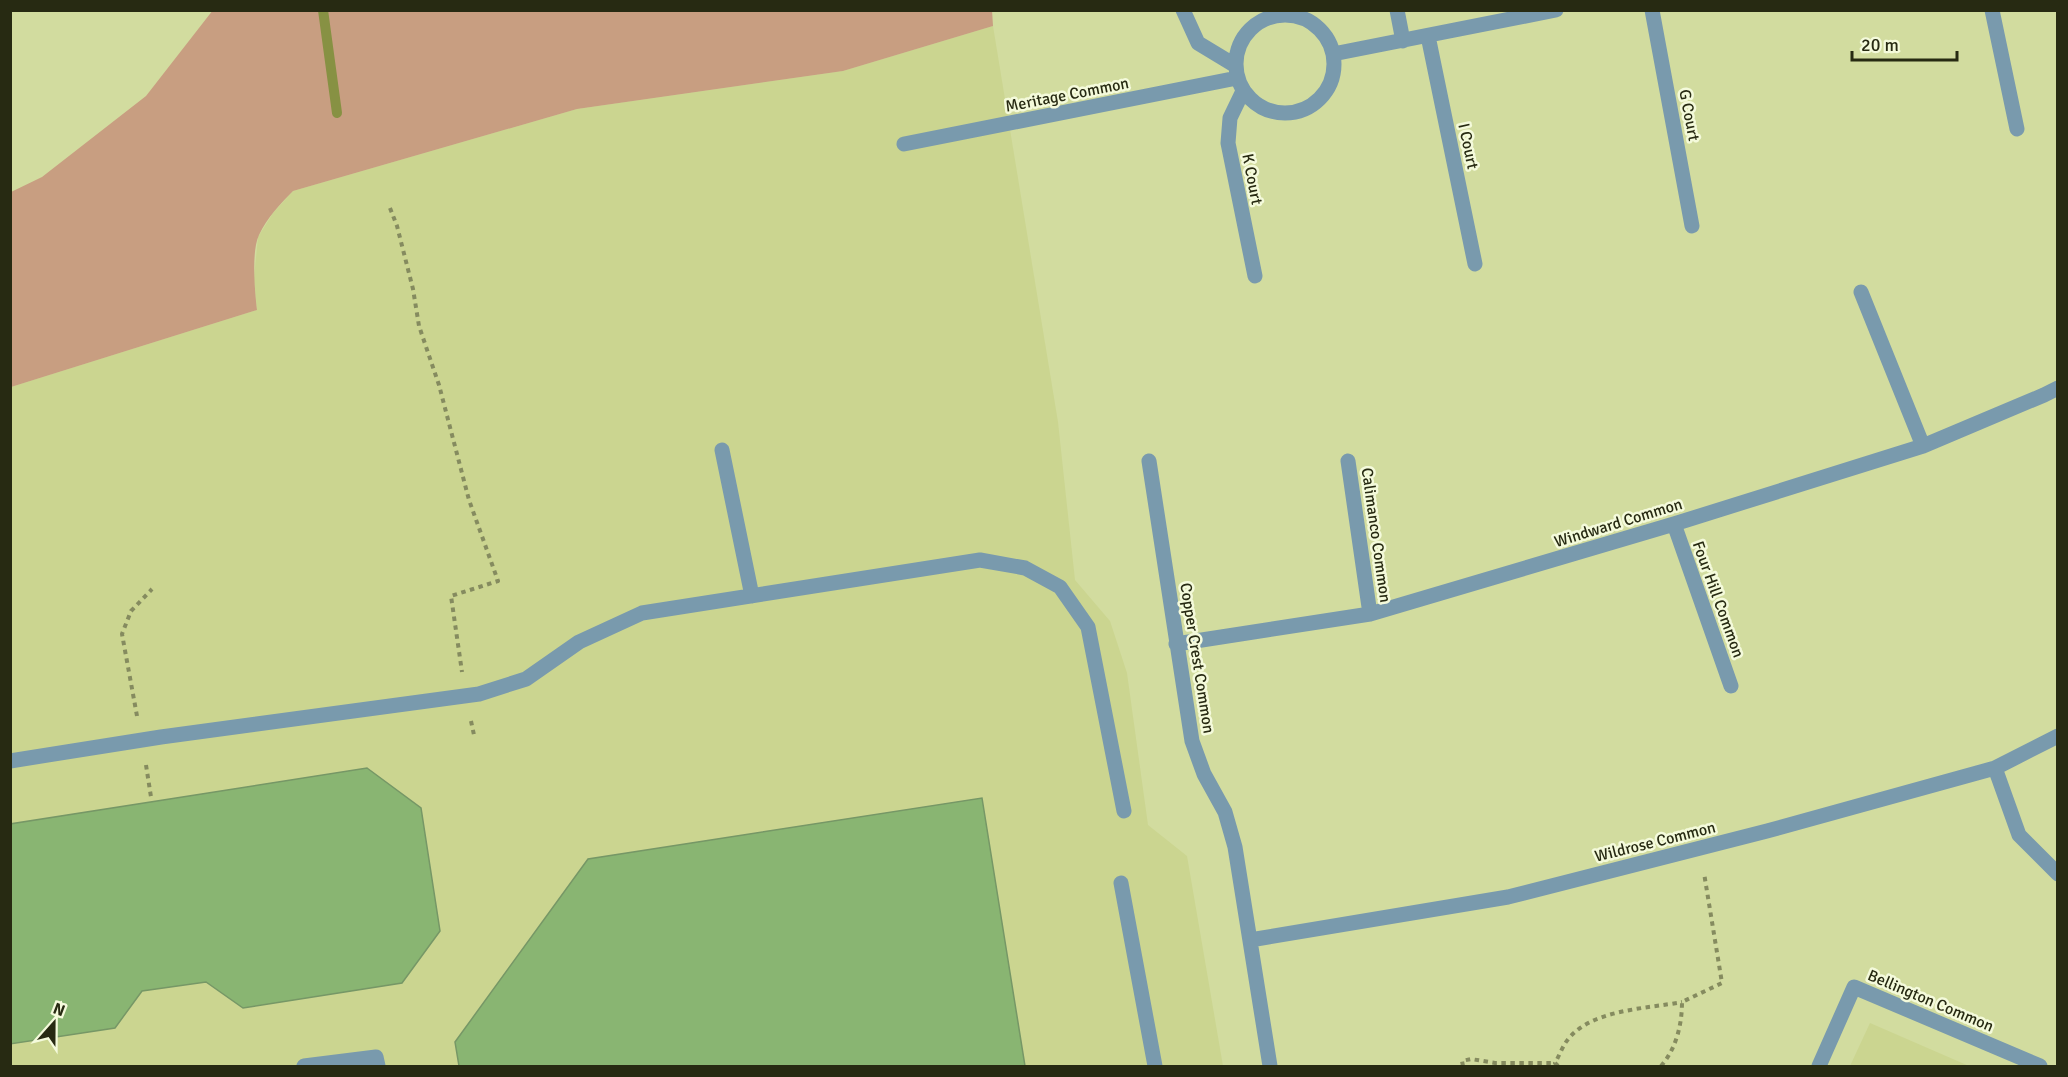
<svg xmlns="http://www.w3.org/2000/svg" width="2068" height="1077" font-family="Signika,sans-serif">
  <style>
    .built { fill: #cbd590 }
    .green { fill: #c89e81 }
    .lines { fill: none; stroke-linecap: round; stroke-linejoin: round }
    .stream { stroke: #879143; stroke-width: 10 }
    .building { fill: #89b572; stroke: #769766; stroke-width: 1.5 }
    .path { stroke: #858b5f; stroke-width: 4; stroke-dasharray: 4.5 4.5; stroke-linecap: butt }
    .minor { stroke: #799aad; stroke-width: 15 }
    .labels { text-anchor: middle; stroke-width: 5; stroke-linejoin: round; paint-order: stroke }
    .street-label { font-size: 16px; fill: #272a12; stroke: #f4fadb }
  </style>
  <rect width="100%" height="100%" fill="#d2dc9f"/>
  <path class="built" d="M993,26l65,396 17,158 35,41 17,52 21,152 39,31 36,210h-1212v-679l246,-77 -3,-32 4,-41 15,-24 20,-22 284,-82 266,-38z
    M1870,1023l99,43h-119z"/>
  <path class="green" d="M213,10h779l1,16 -150,45 -266,38 -284,82c-13,13 -26,27 -34,44 -8,17 -4,57 -2,75l-246,77v-195l31,-15 104,-81z"/>
  <g class="lines">
    <path class="stream" d="M323,10l14,103"/>
  </g>
  <path class="building" d="M367,768l54,40 19,123 -38,52 -159,25 -37,-26 -64,9 -27,37 -105,16v-220z
    M982,798l43,268h-566l-4,-24 133,-183z"/>
  <g class="lines">
    <path class="path" d="M390,208l7,18 16,63 6,37 20,59 30,115 29,81 -47,15 11,76
      M137,716l-15,-82 9,-23 21,-22
      M471,721l3,14
      M146,765l5,32
      M1463,1066l-1,-5 9,-2 24,4h60
      M1558,1066l-3,-3c4,-7 7,-15 11,-21 23,-33 80,-33 116,-40
      M1661,1066c15,-17 21,-41 21,-64l40,-19 -18,-110"/>
    <path class="minor" d="M1183,10l15,33 38,23
      M1397,10l6,31
      M1652,10l40,216
      M1992,10l25,119
      M1236 64a49 49 0 1 1 98 0a49 49 0 1 1-98 0Z
      M1428,36l47,228
      M1333,54l223,-44
      M1243,91l-13,27 -2,25 27,133
      M904,144l333,-66
      M1861,292l62,154
      M722,450l30,146
      M1149,461l43,280 12,33 21,38 10,35 35,219
      M1348,461l22,153
      M1674,524l57,162
      M1176,644l194,-30 304,-90 249,-78 121,-51 14,-7
      M10,761l151,-24 318,-43 47,-15 53,-37 63,-29 338,-53 45,8 35,19 28,40 36,184
      M1995,768l24,67 39,39
      M1121,883l34,183
      M1250,940l258,-43 259,-66 228,-63 63,-32
      M304,1066l72,-9 2,9
      M1819,1066l35,-79 186,79"/>
  </g>
  <g class="labels">
    <g class="street-label">
      <text transform="translate(1067 94) rotate(-11)" y="6">Meritage Common</text>
      <text transform="translate(1690 115) rotate(79)" y="6">G Court</text>
      <text transform="translate(1469 146) rotate(78)" y="6">I Court</text>
      <text transform="translate(1253 179) rotate(79)" y="6">K Court</text>
      <text transform="translate(1618 522) rotate(-17)" y="6">Windward Common</text>
      <text transform="translate(1377 535) rotate(82)" y="6">Calimanco Common</text>
      <text transform="translate(1719 599) rotate(70)" y="6">Four Hill Common</text>
      <text transform="translate(1198 658) rotate(81)" y="6">Copper Crest Common</text>
      <text transform="translate(1655 841) rotate(-14)" y="6">Wildrose Common</text>
      <text transform="translate(1931 1000) rotate(23)" y="6">Bellington Common</text>
    </g>
  </g>
  <rect width="2068" height="1077" fill="none" stroke="#272a12" stroke-width="24"/>
  <g transform="translate(54 1023) rotate(21)" stroke="#f4fadb" stroke-width="4.5" paint-order="stroke">
  <path d="M0-4.5L10 22L0 15L-10 22Z" fill="#272a12"/>
  <text y="-9" font-size="16" font-weight="bold" text-anchor="middle" fill="#272a12">N</text>
  </g>
  <path d="M1852 51v9h105v-9" fill="none" stroke="#272a12" stroke-width="3"/>
  <text x="1861" y="51" font-size="18" fill="#272a12" stroke="#f4fadb" stroke-width="4.5" paint-order="stroke">20 m</text>
</svg>
